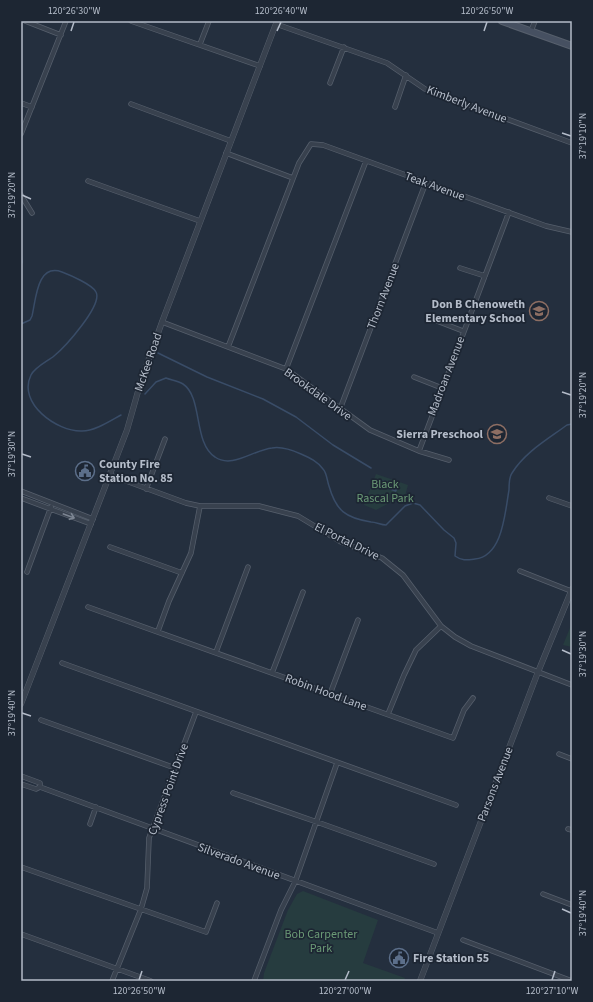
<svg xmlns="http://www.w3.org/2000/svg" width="593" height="1002" font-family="'Source Sans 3',sans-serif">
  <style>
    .green { fill: #263c3f }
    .water { fill: #394c67 }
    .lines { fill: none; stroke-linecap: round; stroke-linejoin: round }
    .stream { stroke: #394c67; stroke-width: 1.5 }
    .minor-casing { stroke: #565f6c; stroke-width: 5.5 }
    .tertiary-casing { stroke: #565f6c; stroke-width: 6 }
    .secondary-casing { stroke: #565f6c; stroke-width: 8 }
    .minor { stroke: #38414e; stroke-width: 4 }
    .tertiary { stroke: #38414e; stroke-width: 5 }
    .secondary { stroke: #465061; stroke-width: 6 }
    .oneway { stroke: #7c8592 }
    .ticks { fill: none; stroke: #b4bcc9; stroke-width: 1.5 }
    .labels { text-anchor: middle; stroke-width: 3.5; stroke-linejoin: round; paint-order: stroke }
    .street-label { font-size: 12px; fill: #b4bcc9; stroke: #1d2633 }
    .poi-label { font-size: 12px; font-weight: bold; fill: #b4bcc9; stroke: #1d2633; text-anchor: end }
    .park-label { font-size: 12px; fill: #6b9a76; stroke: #1d2633 }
    .neatline { fill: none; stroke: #b4bcc9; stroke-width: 1.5 }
    .ticks-label { font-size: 10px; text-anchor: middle; fill: #b4bcc9 }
  </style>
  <rect width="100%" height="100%" fill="#242f3e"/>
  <path class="green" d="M376,474l32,11 -3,11 -3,-1 -1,2 -25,13 -12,-5z
    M572,623v24l-9,-2z
    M303,891l75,29 -15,43 42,15 -1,3h-141l1,-8 24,-63 9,-16z"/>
  <path class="water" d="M383,480l16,6 -3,6 -16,-6z"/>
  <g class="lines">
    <path class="stream" d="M21,254l1,8 -1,3
      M21,324l9,-4 2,-4c4,-17 5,-53 30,-44 8,3 31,13 34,20 7,13 -31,55 -42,64 -6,5 -19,11 -23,19 -14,28 26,57 51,56 13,0 28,-10 39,-16
      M158,353l49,24 56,22 33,18 37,28 38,23
      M145,394l11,-12 10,-4c5,2 12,3 17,6 20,13 10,59 32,73 17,12 38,-7 57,-9 10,-2 20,2 29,6 9,4 16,7 22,15 4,4 4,12 6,17 7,25 17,32 42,36 5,0 10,3 15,3l19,-19 8,-3 7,2 24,25 10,8 2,5 -1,13c7,5 12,4 20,3 28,-3 30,-47 34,-69 0,-5 0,-13 3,-17 13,-21 36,-34 55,-48l5,-1"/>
    <g class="minor-casing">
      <path id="minor" d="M25,21l36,14
        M131,21l129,45
        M276,24l111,39 38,26 147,54
        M531,31l4,-10
        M200,44l9,-23
        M330,83l14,-36
        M21,103l11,4
        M131,104l100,37
        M395,107l11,-32
        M21,134l45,-113
        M226,153l67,25
        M88,181l112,40
        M21,195l11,18
        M460,268l25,8
        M437,321l26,10
        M162,322l124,47 84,61 49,21 30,9
        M228,347l71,-184 12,-19 12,1 223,81 26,6
        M286,369l80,-208
        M414,377l28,11
        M340,409l86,-227
        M419,451l90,-239
        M110,475l76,28 14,3h59l39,10 43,26 41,16 21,17 38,51 14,11 16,9 101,39
        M146,489l19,-50
        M21,491l72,28
        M21,498l70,26
        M549,498l23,8
        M110,547l72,26
        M520,571l51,20
        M27,572l24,-65
        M88,607l365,131 11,-28 9,-12
        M158,631l11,-30 22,-48 9,-47
        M216,652l32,-85
        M62,663l394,142
        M272,673l31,-81
        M330,694l28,-74
        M388,714l16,-39 12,-25 25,-24
        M41,720l134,48
        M559,754l13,5
        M21,776l19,7v4
        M21,784l15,5 4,-2 398,146
        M233,793l84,29 117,42
        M90,824l6,-17
        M568,829l4,1
        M21,867l185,65 11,-29
        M543,894l29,11
        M21,934l130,47
        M463,940l109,41
        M112,981l29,-72 6,-21 2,-50 47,-126
        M254,981l27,-71 14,-28 42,-119"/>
    </g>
    <g class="tertiary-casing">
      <path id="tertiary" d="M21,704l106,-274 14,-49 21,-59 115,-301
        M420,981l118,-309 34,-83"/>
    </g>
    <g class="secondary-casing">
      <path id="secondary" d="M502,21l70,25"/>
    </g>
    <use href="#minor" class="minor"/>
    <use href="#tertiary" class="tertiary"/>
    <use href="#secondary" class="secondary"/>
  </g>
  <defs><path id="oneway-shaft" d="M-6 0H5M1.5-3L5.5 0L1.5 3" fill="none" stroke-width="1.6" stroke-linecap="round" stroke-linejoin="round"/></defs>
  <use class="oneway" href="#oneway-shaft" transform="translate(69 516) rotate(20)"/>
  <path class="ticks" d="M71,31l3,-9M277,31l4,-9M484,31l3,-9M562,133l9,3M22,195l9,4M562,392l9,3M22,454l9,3M562,650l9,4M22,713l9,3M562,909l9,4M139,980l3,-9M345,980l4,-9M552,980l3,-9"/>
  <defs>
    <g id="school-ring" transform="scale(1)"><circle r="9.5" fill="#1d2633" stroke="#8d6e63" stroke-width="1.5"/><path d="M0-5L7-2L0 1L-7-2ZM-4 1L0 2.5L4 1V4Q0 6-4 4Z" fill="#8d6e63"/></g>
    <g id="civic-ring" transform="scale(1)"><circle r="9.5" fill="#1d2633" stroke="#5c6f8a" stroke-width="1.5"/><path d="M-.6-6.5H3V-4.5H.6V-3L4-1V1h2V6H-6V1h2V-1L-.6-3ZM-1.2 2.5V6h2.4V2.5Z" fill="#5c6f8a"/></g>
  </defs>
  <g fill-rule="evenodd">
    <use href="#school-ring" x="539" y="311"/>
    <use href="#school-ring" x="497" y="434"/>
    <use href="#civic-ring" x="85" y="471"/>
    <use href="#civic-ring" x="399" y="958"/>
  </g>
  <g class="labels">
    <g class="street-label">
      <text transform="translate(467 104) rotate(21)" y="4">Kimberly Avenue</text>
      <text transform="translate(435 186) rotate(20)" y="4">Teak Avenue</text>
      <text transform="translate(383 296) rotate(-69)" y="4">Thorn Avenue</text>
      <text transform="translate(148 362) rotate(-71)" y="4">McKee Road</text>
      <text transform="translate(446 376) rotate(-69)" y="4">Madroan Avenue</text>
      <text transform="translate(318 394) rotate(36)" y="4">Brookdale Drive</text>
      <text transform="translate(347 541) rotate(26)" y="4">El Portal Drive</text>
      <text transform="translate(326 692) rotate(20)" y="4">Robin Hood Lane</text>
      <text transform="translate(495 784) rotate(-69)" y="4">Parsons Avenue</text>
      <text transform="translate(168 789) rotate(-70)" y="4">Cypress Point Drive</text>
      <text transform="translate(239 861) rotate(20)" y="4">Silverado Avenue</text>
    </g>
    <g class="poi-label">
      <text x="525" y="308">Don B Chenoweth<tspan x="525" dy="14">Elementary School</tspan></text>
      <text x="483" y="438">Sierra Preschool</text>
      <text x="99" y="468" text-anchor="start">County Fire<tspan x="99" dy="14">Station No. 85</tspan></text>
      <text x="413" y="962" text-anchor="start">Fire Station 55</text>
    </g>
    <g class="park-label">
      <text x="385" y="488">Black<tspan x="385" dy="14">Rascal Park</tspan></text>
      <text x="321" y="938">Bob Carpenter<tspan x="321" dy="14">Park</tspan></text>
    </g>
  </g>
  <rect width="593" height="1002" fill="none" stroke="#1d2633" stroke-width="44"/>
  <rect x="22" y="22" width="549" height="958" class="neatline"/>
  <g class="ticks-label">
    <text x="74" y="14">120°26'30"W</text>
    <text x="281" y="14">120°26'40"W</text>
    <text x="487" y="14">120°26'50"W</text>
    <text transform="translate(582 136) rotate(-90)" y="4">37°19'10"N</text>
    <text transform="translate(11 195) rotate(-90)" y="4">37°19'20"N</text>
    <text transform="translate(582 395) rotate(-90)" y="4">37°19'20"N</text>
    <text transform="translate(11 454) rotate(-90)" y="4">37°19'30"N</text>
    <text transform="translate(582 654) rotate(-90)" y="4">37°19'30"N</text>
    <text transform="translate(11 713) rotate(-90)" y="4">37°19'40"N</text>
    <text transform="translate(582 913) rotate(-90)" y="4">37°19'40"N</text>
    <text x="139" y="994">120°26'50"W</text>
    <text x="345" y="994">120°27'00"W</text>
    <text x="552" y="994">120°27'10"W</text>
  </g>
</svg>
